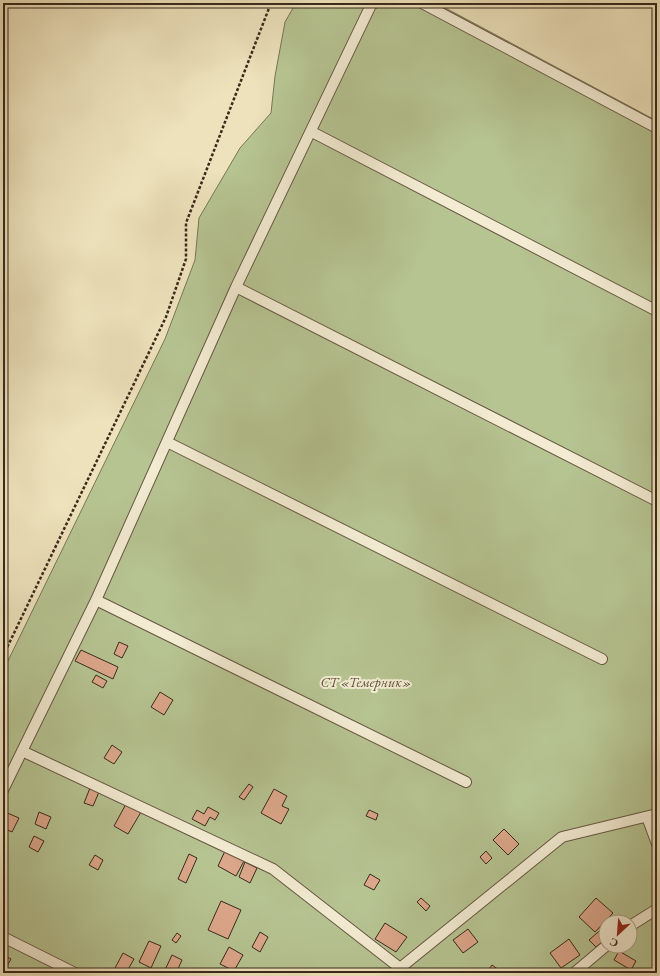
<svg xmlns="http://www.w3.org/2000/svg" width="660" height="976" font-family="'EB Garamond',serif">
  <style>
    .green { fill: #b6c492; stroke: #787656; fill-rule: evenodd }
    .building { fill: #dca78b; stroke: #3b291b }
    .lines { fill: none; stroke-linecap: round; stroke-linejoin: round }
    .service-casing { stroke: #685743; stroke-width: 12 }
    .path { stroke: #3b291b; stroke-width: 2.5; stroke-dasharray: 3 2; stroke-linecap: butt }
    .service { stroke: #f3ecd3; stroke-width: 10 }
    .labels { text-anchor: middle; stroke-width: 4; stroke-linejoin: round; paint-order: stroke }
    .park-label { font-size: 14px; font-style: italic; fill: #5a5039; stroke: #f3ecd3 }
  </style>
  <rect width="100%" height="100%" fill="#ede2bc"/>
  <filter id="stains"><feTurbulence type="fractalNoise" baseFrequency=".005" numOctaves="4"/><feColorMatrix values="0 0 0 0 .2 0 0 0 0 .09 0 0 0 0 .02 0 0 0 .5 -.17"/></filter>
  <radialGradient id="worn" r=".72"><stop offset=".6" stop-color="#630" stop-opacity="0"/><stop offset="1" stop-color="#630" stop-opacity=".3"/></radialGradient>
  <path class="green" d="M296,3h140l221,118v852h-654v-302l162,-332 30,-79 4,-42 41,-70 31,-35 4,-37 10,-54zM606,922h24v24h-24z"/>
  <path class="building" d="M119,642l9,4 -6,12 -8,-4z
    M81,650l37,17 -5,12 -38,-18z
    M96,675l11,6 -4,7 -11,-6z
    M160,692l13,8 -9,15 -13,-8z
    M112,745l10,7 -8,12 -10,-6z
    M249,784l4,3 -9,13 -5,-3z
    M90,788l9,4 -6,14 -9,-3z
    M274,789l13,7 -5,10 7,3 -8,15 -20,-11z
    M126,804l15,8 -13,22 -14,-8z
    M208,807l11,6 -4,7 -5,-3 -5,9 -13,-7 5,-9 7,4z
    M369,810l9,4 -2,6 -10,-4z
    M5,812l14,6 -7,14 -9,-4v-12z
    M39,812l12,5 -5,12 -11,-5z
    M504,829l15,15 -11,11 -15,-15z
    M34,836l10,5 -6,11 -9,-5z
    M225,851l19,10 -8,15 -18,-10z
    M486,851l6,7 -6,6 -6,-7z
    M189,854l8,4 -11,25 -8,-4z
    M95,855l8,5 -5,10 -9,-5z
    M245,862l12,6 -7,15 -11,-6z
    M370,874l10,6 -6,10 -10,-5z
    M421,898l9,8 -4,5 -9,-9z
    M596,898l17,15 -18,19 -16,-15z
    M221,901l20,9 -13,29 -20,-9z
    M385,923l22,14 -11,15 -21,-13z
    M606,925v14l-10,8 -7,-7z
    M468,929l10,13 -15,11 -10,-13z
    M260,932l8,5 -8,15 -8,-5z
    M177,933l4,3 -5,7 -4,-3z
    M569,939l11,16 -19,13 -11,-15z
    M149,941l12,5 -10,22 -12,-6z
    M229,947l14,8 -9,16 -14,-7z
    M619,951l17,10 -5,9 -17,-10z
    M123,953l11,6 -8,14h-7l-5,-3z
    M3,955l8,4 -8,14z
    M172,955l10,5 -6,13h-9l-3,-1z
    M492,965l7,5 -2,3h-11z"/>
  <g class="lines">
    <g class="service-casing">
      <path id="service" d="M422,3l235,125
        M312,132l345,179
        M236,287l421,214
        M167,442l435,217
        M96,600l370,182
        M22,751l251,118 127,99
        M3,790l93,-190 140,-313 135,-282 3,-2
        M647,817l10,27
        M630,926l27,-17
        M3,937l72,36
        M394,973l168,-136 95,-23
        M574,973l32,-27"/>
    </g>
    <path class="path" d="M3,656l163,-339 20,-58v-36l85,-220"/>
    <use href="#service" class="service"/>
  </g>
  <g class="labels">
    <g class="park-label">
      <text x="366" y="687">СТ «Темерник»</text>
    </g>
  </g>
  <rect width="660" height="976" fill="none" stroke="#ede2bc" stroke-width="16"/>
  <rect x="4" y="4" width="652" height="968" fill="none" stroke="#3b291b" stroke-width="2"/>
  <rect x="8" y="8" width="644" height="960" fill="none" stroke="#3b291b"/>
  <g transform="translate(618 934) rotate(206)"><circle r="19" fill="#f3ecd3" stroke="#a99e89"/>
  <path d="M0-3L7 15L0 10L-7 15Z" fill="#8f2418"/>
  <text y="-6" font-size="11" font-weight="bold" text-anchor="middle" fill="#3b291b">С</text>
  </g>
  <rect width="100%" height="100%" filter="url(#stains)"/>
  <rect width="100%" height="100%" fill="url(#worn)"/>
</svg>
